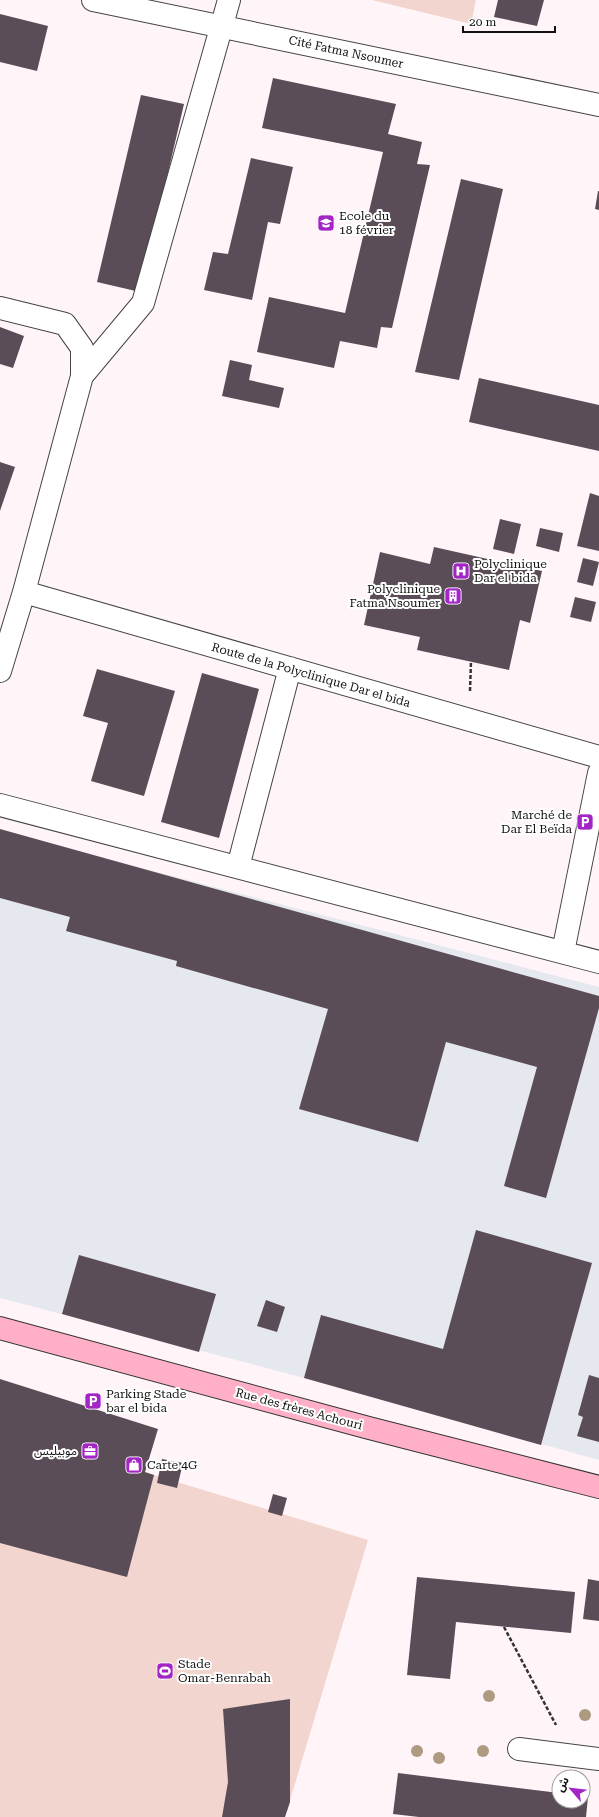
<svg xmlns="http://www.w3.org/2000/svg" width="599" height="1817" font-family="'Roboto Serif','Noto Sans Arabic',serif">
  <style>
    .industrial { fill: #e6e8ef }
    .pitch { fill: #f2d5cf }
    .building { fill: #5a4d57 }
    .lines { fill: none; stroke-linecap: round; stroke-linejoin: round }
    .street-casing { stroke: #444; stroke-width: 24 }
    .secondary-casing { stroke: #333; stroke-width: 24 }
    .path { stroke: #333; stroke-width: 2.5; stroke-dasharray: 4 2; stroke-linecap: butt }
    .street { stroke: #fff; stroke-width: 22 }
    .secondary { stroke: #ffb0c6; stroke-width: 22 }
    .tree { fill: #ae9a80 }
    .labels { text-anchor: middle; stroke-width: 4; stroke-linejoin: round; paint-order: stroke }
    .street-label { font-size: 12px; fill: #111; stroke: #fff }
    .poi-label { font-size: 12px; fill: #111; stroke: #fff; text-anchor: start }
  </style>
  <rect width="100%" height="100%" fill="#fff5f8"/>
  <path class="industrial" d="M0,831l599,156v473l-295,-82 -304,-80z"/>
  <path class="pitch" d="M372,0h104l-5,24z
    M0,1434l154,41 214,65 -83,277h-285z"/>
  <path class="building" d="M498,0h46l-7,26 -43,-9z
    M0,14l48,12 -11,45 -37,-9z
    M273,78l123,26 -8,30 34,8 -5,22 13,1 -38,163 -11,-1 -4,21 -37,-7 -6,27 -77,-16 12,-55 76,16 38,-161 -121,-24z
    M141,95l43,9 -44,188 -43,-10z
    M251,158l42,9 -13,57 -12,-2 -16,78 -48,-10 9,-38 15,2z
    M461,179l42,10 -44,191 -44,-8z
    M598,191h1v19l-4,-1z
    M0,327l24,9 -11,32 -13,-4z
    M230,360l22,5 -3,15 35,8 -5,20 -57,-12z
    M479,378l120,27v46l-130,-29z
    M0,462l15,5 -15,44z
    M590,493l9,3v55l-22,-5z
    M500,519l21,5 -7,30 -21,-5z
    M540,528l23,5 -4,19 -23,-6z
    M434,547l108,24 -12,52 -10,-3 -11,50 -92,-20 3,-13 -56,-12 16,-73 50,12z
    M583,558l16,4 -6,24 -16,-4z
    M575,597l21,5 -5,20 -21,-5z
    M97,669l78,22 -31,105 -53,-15 17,-58 -25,-7z
    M202,673l57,16 -40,149 -58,-16z
    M0,829l599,167v12l-53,190 -42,-12 33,-119 -91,-25 -28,100 -119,-33 29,-100 -152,-43 1,-5 -111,-30 4,-14 -70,-19z
    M476,1230l116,33 -51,182 -237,-67 17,-63 122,34z
    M79,1255l137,39 -17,58 -137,-38z
    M266,1300l19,7 -8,25 -20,-6z
    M589,1375l10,3v64l-22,-6 6,-19 -5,-2z
    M0,1379l158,50 -13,43 9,3 -27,102 -127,-34z
    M162,1459l21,4 -6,25 -20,-5z
    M273,1494l14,4 -5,18 -14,-4z
    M417,1577l158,15 -4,41 -115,-11 -6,57 -43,-4z
    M588,1579l11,2v40l-16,-2z
    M290,1699v103l-5,15h-63l6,-35 -5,-73z
    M398,1773l161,20v8h24v-5l5,1 -2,20h-167l-26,-3z"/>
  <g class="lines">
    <g class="street-casing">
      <path id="street" d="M93,0l506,105
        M0,308l65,16 17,24v28l-58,216 -24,79
        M82,376l61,-73 86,-303
        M24,592l575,165
        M0,805l599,157
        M238,867l52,-199
        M563,952l36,-179
        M519,1749l80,10"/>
    </g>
    <g class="secondary-casing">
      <path id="secondary" d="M0,1328l369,100 230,59"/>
    </g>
    <path class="path" d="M470,691l1,-30
      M504,1627l52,98"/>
    <use href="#street" class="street"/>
    <use href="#secondary" class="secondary"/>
  </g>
  <g class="tree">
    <circle cx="489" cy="1696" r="6"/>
    <circle cx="585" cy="1715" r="6"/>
    <circle cx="417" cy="1751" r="6"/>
    <circle cx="483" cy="1751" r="6"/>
    <circle cx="439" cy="1758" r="6"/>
  </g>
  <defs>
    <g id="school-square" transform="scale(0.9)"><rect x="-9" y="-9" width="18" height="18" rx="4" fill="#a325c5" stroke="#fff"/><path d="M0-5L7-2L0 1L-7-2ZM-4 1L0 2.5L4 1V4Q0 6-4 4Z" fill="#fff"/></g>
    <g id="hospital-square" transform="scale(0.9)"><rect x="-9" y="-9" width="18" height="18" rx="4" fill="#a325c5" stroke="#fff"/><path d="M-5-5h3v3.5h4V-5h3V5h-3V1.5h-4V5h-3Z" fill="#fff"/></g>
    <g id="building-square" transform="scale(0.9)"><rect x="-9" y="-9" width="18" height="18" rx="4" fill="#a325c5" stroke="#fff"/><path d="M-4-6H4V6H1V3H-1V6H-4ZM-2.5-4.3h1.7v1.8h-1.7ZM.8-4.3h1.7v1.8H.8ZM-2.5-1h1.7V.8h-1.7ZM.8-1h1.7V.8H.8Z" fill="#fff"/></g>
    <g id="parking-square" transform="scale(0.9)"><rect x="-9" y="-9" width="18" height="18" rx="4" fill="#a325c5" stroke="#fff"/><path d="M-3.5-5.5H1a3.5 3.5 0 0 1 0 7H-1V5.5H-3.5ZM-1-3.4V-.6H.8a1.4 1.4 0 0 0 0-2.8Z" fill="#fff"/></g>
    <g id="office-square" transform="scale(0.9)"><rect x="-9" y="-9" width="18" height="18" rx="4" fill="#a325c5" stroke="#fff"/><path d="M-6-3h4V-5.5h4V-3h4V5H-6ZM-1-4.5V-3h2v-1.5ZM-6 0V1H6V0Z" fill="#fff"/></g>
    <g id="shop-square" transform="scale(0.9)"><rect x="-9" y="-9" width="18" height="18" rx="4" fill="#a325c5" stroke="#fff"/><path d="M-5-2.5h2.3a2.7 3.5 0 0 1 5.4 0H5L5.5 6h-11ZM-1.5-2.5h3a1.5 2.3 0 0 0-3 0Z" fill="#fff"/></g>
    <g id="stadium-square" transform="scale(0.9)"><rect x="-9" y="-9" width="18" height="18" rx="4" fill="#a325c5" stroke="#fff"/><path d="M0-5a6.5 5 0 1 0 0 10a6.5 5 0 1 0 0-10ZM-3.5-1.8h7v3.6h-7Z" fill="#fff"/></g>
  </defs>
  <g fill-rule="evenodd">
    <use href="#school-square" x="326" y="223"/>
    <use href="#hospital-square" x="461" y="571"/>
    <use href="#building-square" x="453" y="596"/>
    <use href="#parking-square" x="585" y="822"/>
    <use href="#parking-square" x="93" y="1401"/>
    <use href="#office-square" x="90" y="1451"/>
    <use href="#shop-square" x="134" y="1465"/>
    <use href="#stadium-square" x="165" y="1671"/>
  </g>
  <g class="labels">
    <g class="street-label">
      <text transform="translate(346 52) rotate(12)" y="4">Cité Fatma Nsoumer</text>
      <text transform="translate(311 675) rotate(16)" y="4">Route de la Polyclinique Dar el bida</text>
      <text transform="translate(299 1409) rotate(15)" y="4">Rue des frères Achouri</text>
    </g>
    <g class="poi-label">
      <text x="339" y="220">Ecole du<tspan x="339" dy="14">18 février</tspan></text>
      <text x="474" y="568">Polyclinique<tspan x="474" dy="14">Dar el bida</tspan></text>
      <text x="440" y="593" text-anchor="end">Polyclinique<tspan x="440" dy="14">Fatma Nsoumer</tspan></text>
      <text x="572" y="819" text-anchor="end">Marché de<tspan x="572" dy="14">Dar El Beïda</tspan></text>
      <text x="106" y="1398">Parking Stade<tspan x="106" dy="14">bar el bida</tspan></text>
      <text x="77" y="1455" text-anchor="end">موبيليس</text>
      <text x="147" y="1469">Carte 4G</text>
      <text x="178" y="1668">Stade<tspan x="178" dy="14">Omar-Benrabah</tspan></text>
    </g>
  </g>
  <g transform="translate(571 1789) rotate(298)"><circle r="19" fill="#ffffff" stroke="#a0a0a0"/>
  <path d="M0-3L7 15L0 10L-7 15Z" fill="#a325c5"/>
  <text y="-6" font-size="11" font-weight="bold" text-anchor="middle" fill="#111111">ش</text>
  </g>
  <path d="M463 26v6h92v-6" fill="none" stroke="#111111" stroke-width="2"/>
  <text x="469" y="26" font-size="12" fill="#111111" stroke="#ffffff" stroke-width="3" paint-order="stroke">20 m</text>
</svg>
